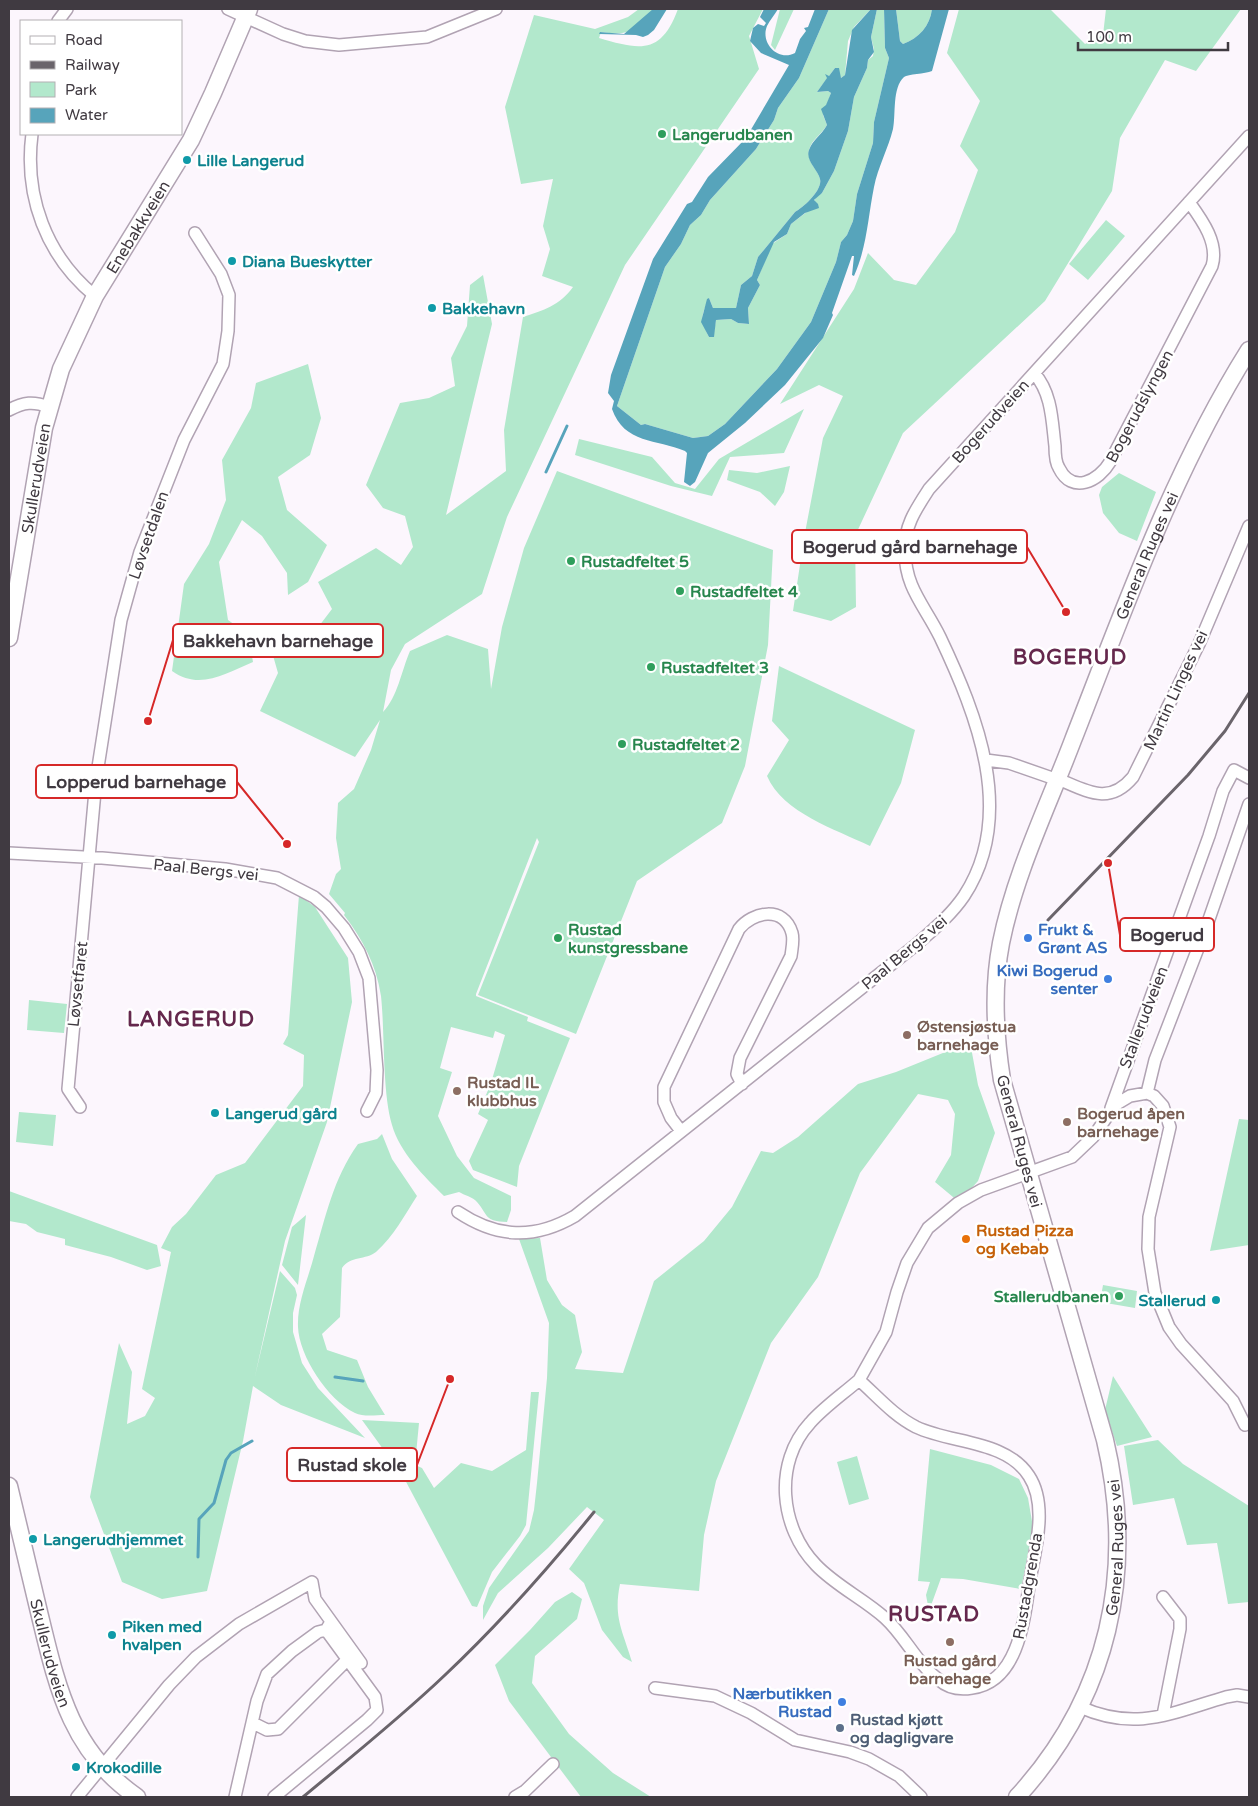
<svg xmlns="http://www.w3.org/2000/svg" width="1258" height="1806" font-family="'Varela Round',sans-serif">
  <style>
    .green { fill: #b2e8cc }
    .water { fill: #57a4bb }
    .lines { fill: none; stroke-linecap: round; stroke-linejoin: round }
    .stream { stroke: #57a4bb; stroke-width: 3 }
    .minor-casing { stroke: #b1a3b3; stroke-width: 14 }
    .secondary-casing { stroke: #b1a3b3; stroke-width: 19 }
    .minor { stroke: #fff; stroke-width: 11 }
    .secondary { stroke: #fff; stroke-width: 16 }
    .rail { stroke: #6a646b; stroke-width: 3 }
    .leisure-dot { fill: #2e9e5b; stroke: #fff; stroke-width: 2 }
    .culture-dot { fill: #0f9aa8; stroke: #fff; stroke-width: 2 }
    .shop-dot { fill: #3f7fe0; stroke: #fff; stroke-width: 2 }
    .education-dot { fill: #8d6e63; stroke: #fff; stroke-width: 2 }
    .food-dot { fill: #e8710a; stroke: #fff; stroke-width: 2 }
    .service-dot { fill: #5c6f8a; stroke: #fff; stroke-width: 2 }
    .labels { text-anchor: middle; stroke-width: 5; stroke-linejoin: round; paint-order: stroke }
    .leisure-label { font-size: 16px; font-weight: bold; fill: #27864d; stroke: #fff; text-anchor: start }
    .culture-label { font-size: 16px; font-weight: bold; fill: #0d838f; stroke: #fff; text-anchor: start }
    .street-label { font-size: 16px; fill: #403a41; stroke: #fff }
    .shop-label { font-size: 16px; font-weight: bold; fill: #366cbe; stroke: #fff; text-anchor: end }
    .education-label { font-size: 16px; font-weight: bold; fill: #785e54; stroke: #fff; text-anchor: start }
    .food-label { font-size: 16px; font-weight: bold; fill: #c56008; stroke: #fff; text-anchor: start }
    .service-label { font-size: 16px; font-weight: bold; fill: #4e5e75; stroke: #fff; text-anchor: start }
    .district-label { font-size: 21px; font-weight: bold; letter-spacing: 1px; fill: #65284d; stroke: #fff }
    .leader { fill: none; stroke: #d62828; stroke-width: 2 }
    .callout-dot { fill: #d62828; stroke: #fff; stroke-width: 2 }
    .callout { fill: #fff; stroke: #d62828; stroke-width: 2 }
    .callout-label { font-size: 18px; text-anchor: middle; font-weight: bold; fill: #403a41 }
  </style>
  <rect width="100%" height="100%" fill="#fcf6fd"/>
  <path class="green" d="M639,9h15c-24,22 -21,27 -53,23l-2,6c41,12 62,17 79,-29h85l-14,27 10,33 -134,196 -118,252 -25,77 -77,50 -14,26 -8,42c15,-16 18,-40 27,-61l37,-16 41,14 3,40 11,-62 22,-79 33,-77 216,79 -5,95 -23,121 -23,57 -85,58 -61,153 -98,-39 61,-153 -2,-4 -61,156v2l52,21 -1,4 43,17 -51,128 -2,21 -44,-17 -4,-9 19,-41 -10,-6 13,-31 14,-48 -10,-4 -2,7 -42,-11 -11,41 12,4 -14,44 19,40 17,22 37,18v14l-4,12c-23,-1 -18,-6 -30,-20 -4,-5 -13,-7 -18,-10l-15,4c-20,-20 -44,-43 -52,-71 -10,-35 -7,-91 -11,-129 -5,-32 -18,-56 -37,-81l1,-2 -16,-19 7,-20 5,-5 -5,-31 2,-35 16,-14 17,-39 9,-30 -25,37 -95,-46 18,-38 -8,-28 46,-15 16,-21 -14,-27 58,-34 25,17 12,-18 -8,-31 -22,-8 -17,-23 34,-82 29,-5 26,-12 -4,-28 16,-32 3,-41 13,-10 9,49 -46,191 60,-44 -2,-41 19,-113c21,-7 36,-11 50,-30l-31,-11 8,-27 -7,-23 10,-47 -32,5 -16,-77 29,-92 61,14 33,-12z
    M780,9h14l-19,41 -4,-5z
    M829,9h42l-17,18 -6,14 -3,34 -4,3 -6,-10 -18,24 11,-1 3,2 -8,22 4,10c-6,10 -15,14 -18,25 -3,11 9,20 11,29 3,11 -17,29 -25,33l-37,45 -6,19 -11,9 -5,23h-23l-4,-10c-8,18 -9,21 0,39h4l3,-17 15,-1 7,4 11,1 -1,-16 12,-23 -3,-5 15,-36 15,-10 4,-10 17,-13 9,-15 5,-3 12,-22 14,-40 6,-34 13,-29 1,-8 5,-4 1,-7 -3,-12 6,-28h7l1,39 4,10 -15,64 -1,21 -16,51 -4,27 -6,14 -6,7 -5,20 -25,60 -34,47 -52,55 -17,12 -15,2 -48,-14 -4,1 -24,-19 48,-139 16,-23 9,-19 11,-10 9,-15 46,-51 18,-29 4,-12 21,-30z
    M896,9h36c-2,17 -13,29 -29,35l-3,-3z
    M959,9h91l35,35 18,-9 3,-26h135l-45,62 -31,-11 -45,78 -8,53 -67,110 -142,132 -48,103 1,71 -25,14 -38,-10 11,-73 19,-100 20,-42 -24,-11 -39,19 74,-115 14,-36 26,27 22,5 39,-53 23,-62 -18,-24 20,-45 -33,-48z
    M1106,220l19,16 -37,44 -19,-16z
    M308,364l13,54 -11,37 -32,22 9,33 40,35 -19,37 -20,13 -1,-22 -25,-37 -20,-16 -23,42 9,58 20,14 5,28c-27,11 -53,29 -81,9l12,-87 25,-40 17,-44 -4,-40 29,-52 5,-25z
    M804,409l-20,44 -54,4 -18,39 -41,-10 -96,-31 4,-16 73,18 23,26 20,6 24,-30z
    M790,466l-6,26 -9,14 -15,-14 -33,-12 2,-10 28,3z
    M1119,473l37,19 -19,49 -18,-8 -16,-20 -4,-18 3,-8z
    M779,666l136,64 -14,53 -31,63c-35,-17 -87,-33 -103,-70l22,-36 -17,-19z
    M299,895l16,12 33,51 4,44 -25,120 -42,119 -30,135 25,-105 15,17 2,7 -4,18v19l9,31 16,25 47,50 -84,-33 -28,-19 -10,55 -36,150 -45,8 -40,-17 -32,-85 29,-154 13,29 -5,52 18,-8 10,-18 -13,-9 29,-137 -10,-4 11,-21 14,-13 30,-39 29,-12 58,-77 1,-31 -21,-11 5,-9z
    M29,1000l38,4 -3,29 -37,-3z
    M970,1042l8,43 17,48 -17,48 -19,21 -24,-20 16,-27 4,-41 -7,-14 -30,-6 -58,79 -42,104 -47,66 -55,138 -12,54 -5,56 -79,-7c-7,34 3,47 12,78l-9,-5 -21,-27 -18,-47 -15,-14 35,-49 -17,-13 -39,41 -50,45 -15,27v-14l6,-18 40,-57 5,-21 3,-27 10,-105 2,-55 -30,-84 21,-1 7,42 15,25 13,10 7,37 -7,17 48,4 31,-92 50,-40 28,-34 29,-56 12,2 25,-16 60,-53 38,-12z
    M19,1112l37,3 -3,31 -37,-4z
    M1239,1119l10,1v125l-39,6z
    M382,1134l10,25 25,37c-13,20 -23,40 -41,56 -10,8 -26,4 -34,16l-2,49 -18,17 5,16 30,10 11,27 17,28c-9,0 -22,2 -30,-2 -27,-13 -56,-57 -57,-86 -1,-24 10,-48 16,-71 12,-40 19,-77 44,-112l19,-5z
    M9,1191l148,54 4,21 -14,4 -36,-13 -46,-12v-6l-28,-7 -11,-8 -17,-3z
    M306,1215l-8,70 -16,-20 10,-38z
    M1103,1285l34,6 -2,17 -35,-6z
    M1113,1376l39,61 -35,9 -12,-36z
    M531,1392h8l-13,133 -6,11 -28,36 -15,35 -5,-1 -68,-128 -42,-58 57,3 -4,42 7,3 12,20 27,-25 31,8 34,-21z
    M1158,1440l25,24 66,42v96l-21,2 -11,-61 -30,2 -13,-47 -41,7 -9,-59z
    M930,1449l61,16 28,14 9,19 5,29 -12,62 -58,-10 -22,-1 -12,33 -3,-16 4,-13 -12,-1z
    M857,1456l12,43 -20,6 -12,-43z
    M572,1592l10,7 -5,20 -42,37 -3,27 37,51 44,39 38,24h-70l-72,-96 -14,-36 35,-35 25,-28z"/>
  <path class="water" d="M653,9h14l-13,21 -6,5 -5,2 -7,-2 -37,-1 1,-2 24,2z
    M764,9h14c-3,5 -8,11 -11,17 -7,17 11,36 28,27l5,-14 6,-8 -2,-3 4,-1 7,-18h14l-30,69 -21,30 -4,12 -18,29 -46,51 -9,15 -11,10 -9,19 -16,23 -48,139 24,19 4,-1 48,14 15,-2 17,-12 52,-55 34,-47 25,-60 5,-20 6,-7 6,-14 4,-27 16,-51 1,-21 15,-64 -4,-10 -1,-39h12l4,32 3,3c16,-6 27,-18 29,-35h17l-17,62c-7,3 -24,3 -28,6 -12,11 -8,37 -11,52 -5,20 -15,38 -19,58 -6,30 -7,60 -20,89l-2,-1 2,-19h-2l-20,57 1,2 -10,23 -38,47 -40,38 -37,30 -13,29 -5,4 -6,-4 3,-29 -2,-2c-28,-12 -61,-7 -73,-42l2,-8 -6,-8 3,-18 42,-116 34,-55 5,-2 16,-25 38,-39 43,-73 -28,-12 -11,-12 3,-13 5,-4 6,2 2,-3 -6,-6z
    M871,9h6l-6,28 3,15 -6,8 -1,8 -13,29 -6,34 -14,40 -12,22 -8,7 4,4 1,4 -14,5 -14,11 -4,10 -13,8 -17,38 3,5 -12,23 1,16 -11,-1 -7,-4 -15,1 -2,17h-5l-8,-15 6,-23 2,-1 4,10h23l5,-23 11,-9 6,-19 37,-45c8,-4 28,-22 25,-33 -2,-9 -15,-19 -11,-29 4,-11 12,-14 18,-25l-6,-16 5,-4 5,-12 -3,-2 -11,1 10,-14 -2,-4 4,2 6,-8h4l2,10 4,-3 7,-45z"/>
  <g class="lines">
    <path class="stream" d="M546,472l21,-46
      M335,1377l28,4
      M198,1557l1,-38 15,-16 12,-43 5,-7 21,-12"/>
    <g class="minor-casing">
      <path id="minor" d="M228,9l55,25 22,7 34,4 88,-8 69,-28
        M58,21l9,-12
        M32,134c-8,62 14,122 63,162
        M1034,373c18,20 18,48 21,73 0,7 0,16 4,22 13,27 40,13 51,-6l102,-196c7,-23 -10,-46 -23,-64
        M9,410c15,-8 24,-9 40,-3
        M986,760l23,3 49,17
        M1058,779c29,12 51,27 75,-2l66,-133 50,-118
        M9,853l93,5 123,11 52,9 37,19 12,10 18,21 15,24 10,26 8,92 -1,23 -9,18
        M1147,1093l8,-33 52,-135 42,-121
        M80,1107l-12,-18 28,-309 25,-160 19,-68 44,-112 39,-76 5,-33 1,-36 -8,-21 -26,-41
        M1111,1108l98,-272 14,-45 11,-21 15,8
        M681,1131l-10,-13 -7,-16v-15l75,-158c13,-17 45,-24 53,4 2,7 0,15 -1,23l-51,102 -3,16 5,10
        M458,1212c39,26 76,28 117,4l342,-272c17,-15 34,-29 47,-48 53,-81 13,-181 -24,-259 -15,-31 -35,-49 -35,-86 -1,-25 11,-42 24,-62l320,-353
        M859,1380c-16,14 -35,27 -49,43 -37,40 -30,105 6,142 20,21 48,34 69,53 20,18 32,46 54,62 9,8 21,10 33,8 45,-6 52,-65 57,-102 5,-32 20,-80 0,-110 -23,-36 -77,-32 -113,-49 -22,-11 -39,-31 -57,-47l27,-48 11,-40 10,-29 21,-35 30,-25 23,-13 91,-33 21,-20 22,-32 15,-9 17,-3 7,3 9,10 7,21 -21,90 -1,32 7,44 14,34 12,17 52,57 12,24
        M655,1688l60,8 36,17 44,27 55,12 19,7 30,17 22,21
        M1080,1707c56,25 91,6 146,-10l11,-2 12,2
        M1163,1715l17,-86v-10l-17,-22
        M253,1723l14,7 11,-1 69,-69
        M77,1797l92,-112 27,-28 43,-33 73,-42 3,17 46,64
        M235,1797l22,-96 10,-27 25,-23 26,-19 8,-2 3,-5
        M274,1797l93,-77 10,-10 -2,-13 -49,-67
        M515,1797l10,-6 28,-27"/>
    </g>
    <g class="secondary-casing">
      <g id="secondary">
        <path id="s1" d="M9,638l35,-210 17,-59 34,-73 96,-156 22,-47 36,-84"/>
        <path id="s2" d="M9,1486c10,42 20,84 30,126 18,74 31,139 98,185"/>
        <path id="s3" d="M1017,1797c92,-100 119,-225 88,-357l-103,-360c-7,-45 -10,-91 -1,-137 14,-70 47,-137 72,-203 52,-133 100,-269 176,-390"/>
      </g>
    </g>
    <use href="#minor" class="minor"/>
    <use href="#secondary" class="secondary"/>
    <path class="rail" d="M1048,920l140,-145 37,-44 24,-38
      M303,1797c48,-40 97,-79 142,-122 53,-50 102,-105 149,-163"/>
  </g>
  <g class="leisure-dot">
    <circle cx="662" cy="134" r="5"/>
    <circle cx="571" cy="561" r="5"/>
    <circle cx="680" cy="591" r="5"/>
    <circle cx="651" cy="667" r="5"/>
    <circle cx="622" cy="744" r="5"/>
    <circle cx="558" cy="938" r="5"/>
    <circle cx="1119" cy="1296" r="5"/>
  </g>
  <g class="culture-dot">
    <circle cx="187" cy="160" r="5"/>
    <circle cx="232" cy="261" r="5"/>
    <circle cx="432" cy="308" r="5"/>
    <circle cx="215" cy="1113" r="5"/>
    <circle cx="1216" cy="1300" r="5"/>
    <circle cx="33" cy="1539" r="5"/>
    <circle cx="112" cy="1635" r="5"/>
    <circle cx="76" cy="1767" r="5"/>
  </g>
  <g class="shop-dot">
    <circle cx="1028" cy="938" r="5"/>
    <circle cx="1108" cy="979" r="5"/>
    <circle cx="842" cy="1702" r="5"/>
  </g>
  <g class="education-dot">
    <circle cx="907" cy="1035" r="5"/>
    <circle cx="457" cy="1091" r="5"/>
    <circle cx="1067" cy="1122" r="5"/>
    <circle cx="950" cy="1642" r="5"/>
  </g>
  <circle class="food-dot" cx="966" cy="1239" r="5"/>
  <circle class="service-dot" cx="840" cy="1728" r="5"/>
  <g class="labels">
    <g class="leisure-label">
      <text x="672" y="140">Langerudbanen</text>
      <text x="581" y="567">Rustadfeltet 5</text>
      <text x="690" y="597">Rustadfeltet 4</text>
      <text x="661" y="673">Rustadfeltet 3</text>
      <text x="632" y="750">Rustadfeltet 2</text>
      <text x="568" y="935">Rustad<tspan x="568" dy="18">kunstgressbane</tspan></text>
      <text x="1109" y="1302" text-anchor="end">Stallerudbanen</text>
    </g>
    <g class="culture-label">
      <text x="197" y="166">Lille Langerud</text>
      <text x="242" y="267">Diana Bueskytter</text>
      <text x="442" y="314">Bakkehavn</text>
      <text x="225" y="1119">Langerud gård</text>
      <text x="1206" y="1306" text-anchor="end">Stallerud</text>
      <text x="43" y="1545">Langerudhjemmet</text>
      <text x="122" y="1632">Piken med<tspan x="122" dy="18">hvalpen</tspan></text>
      <text x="86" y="1773">Krokodille</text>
    </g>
    <g class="street-label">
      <text dy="6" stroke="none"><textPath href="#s1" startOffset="436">Enebakkveien</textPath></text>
      <text transform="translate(1139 406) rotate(-62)" y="6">Bogerudslyngen</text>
      <text transform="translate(990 421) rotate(-48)" y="6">Bogerudveien</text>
      <text dy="6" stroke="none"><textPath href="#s1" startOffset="162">Skullerudveien</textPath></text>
      <text transform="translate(148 535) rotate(-71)" y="6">Løvsetdalen</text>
      <text dy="6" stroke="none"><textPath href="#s3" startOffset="1310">General Ruges vei</textPath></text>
      <text transform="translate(1175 690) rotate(-65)" y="6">Martin Linges vei</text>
      <text transform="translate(206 869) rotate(6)" y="6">Paal Bergs vei</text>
      <text transform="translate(904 952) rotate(-40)" y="6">Paal Bergs vei</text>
      <text transform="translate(77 984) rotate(-84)" y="6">Løvsetfaret</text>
      <text transform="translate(1143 1017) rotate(-69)" y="6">Stallerudveien</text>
      <text transform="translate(1020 1141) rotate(75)" y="6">General Ruges vei</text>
      <text dy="6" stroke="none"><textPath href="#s3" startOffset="275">General Ruges vei</textPath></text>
      <text transform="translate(1027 1586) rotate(-80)" y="6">Rustadgrenda</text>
      <text dy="6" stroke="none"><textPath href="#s2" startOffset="172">Skullerudveien</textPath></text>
    </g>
    <g class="shop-label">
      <text x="1038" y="935" text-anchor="start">Frukt &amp;<tspan x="1038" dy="18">Grønt AS</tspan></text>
      <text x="1098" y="976">Kiwi Bogerud<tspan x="1098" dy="18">senter</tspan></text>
      <text x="832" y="1699">Nærbutikken<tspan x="832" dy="18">Rustad</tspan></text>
    </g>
    <g class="education-label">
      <text x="917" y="1032">Østensjøstua<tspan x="917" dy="18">barnehage</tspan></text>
      <text x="467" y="1088">Rustad IL<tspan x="467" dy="18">klubbhus</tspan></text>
      <text x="1077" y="1119">Bogerud åpen<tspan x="1077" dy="18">barnehage</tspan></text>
      <text x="950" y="1666" text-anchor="middle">Rustad gård<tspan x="950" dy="18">barnehage</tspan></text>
    </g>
    <g class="food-label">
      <text x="976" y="1236">Rustad Pizza<tspan x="976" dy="18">og Kebab</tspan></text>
    </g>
    <g class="service-label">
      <text x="850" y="1725">Rustad kjøtt<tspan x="850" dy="18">og dagligvare</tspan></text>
    </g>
    <g class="district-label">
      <text x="1070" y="664">BOGERUD</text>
      <text x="191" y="1026">LANGERUD</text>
      <text x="934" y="1621">RUSTAD</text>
    </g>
  </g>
  <path class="leader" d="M1066 612L1027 547M148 721L173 640M287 844L237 782M1108 863L1120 935M450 1379L417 1465"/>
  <g class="callout-dot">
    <circle cx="1066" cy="612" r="5"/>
    <circle cx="148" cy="721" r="5"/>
    <circle cx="287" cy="844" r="5"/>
    <circle cx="1108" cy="863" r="5"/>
    <circle cx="450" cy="1379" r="5"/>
  </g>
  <g class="callout">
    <rect x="792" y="530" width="235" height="33" rx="5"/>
    <rect x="173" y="624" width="210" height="33" rx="5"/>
    <rect x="36" y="765" width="201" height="33" rx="5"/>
    <rect x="1120" y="918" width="94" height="33" rx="5"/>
    <rect x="287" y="1448" width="130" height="33" rx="5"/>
  </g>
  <g class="callout-label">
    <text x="910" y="553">Bogerud gård barnehage</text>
    <text x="278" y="647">Bakkehavn barnehage</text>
    <text x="136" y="788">Lopperud barnehage</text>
    <text x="1167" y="941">Bogerud</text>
    <text x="352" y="1471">Rustad skole</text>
  </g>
  <rect width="1258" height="1806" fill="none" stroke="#403a41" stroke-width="20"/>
  <rect x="20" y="20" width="162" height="115" fill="#ffffff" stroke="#b3b0b3"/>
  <rect x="30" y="36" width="25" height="8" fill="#ffffff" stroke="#b3b0b3"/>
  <text x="65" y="45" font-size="15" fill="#403a41">Road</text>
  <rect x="30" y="61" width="25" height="8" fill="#6a646b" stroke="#b3b0b3"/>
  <text x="65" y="70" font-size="15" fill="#403a41">Railway</text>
  <rect x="30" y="82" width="25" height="15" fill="#b2e8cc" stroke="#b3b0b3"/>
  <text x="65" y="95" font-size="15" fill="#403a41">Park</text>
  <rect x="30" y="108" width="25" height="15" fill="#57a4bb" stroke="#b3b0b3"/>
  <text x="65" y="120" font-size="15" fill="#403a41">Water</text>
  <path d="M1078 42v8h150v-8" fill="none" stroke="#403a41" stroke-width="2.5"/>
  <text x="1086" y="42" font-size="15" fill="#403a41" stroke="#ffffff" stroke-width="4" paint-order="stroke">100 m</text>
</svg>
